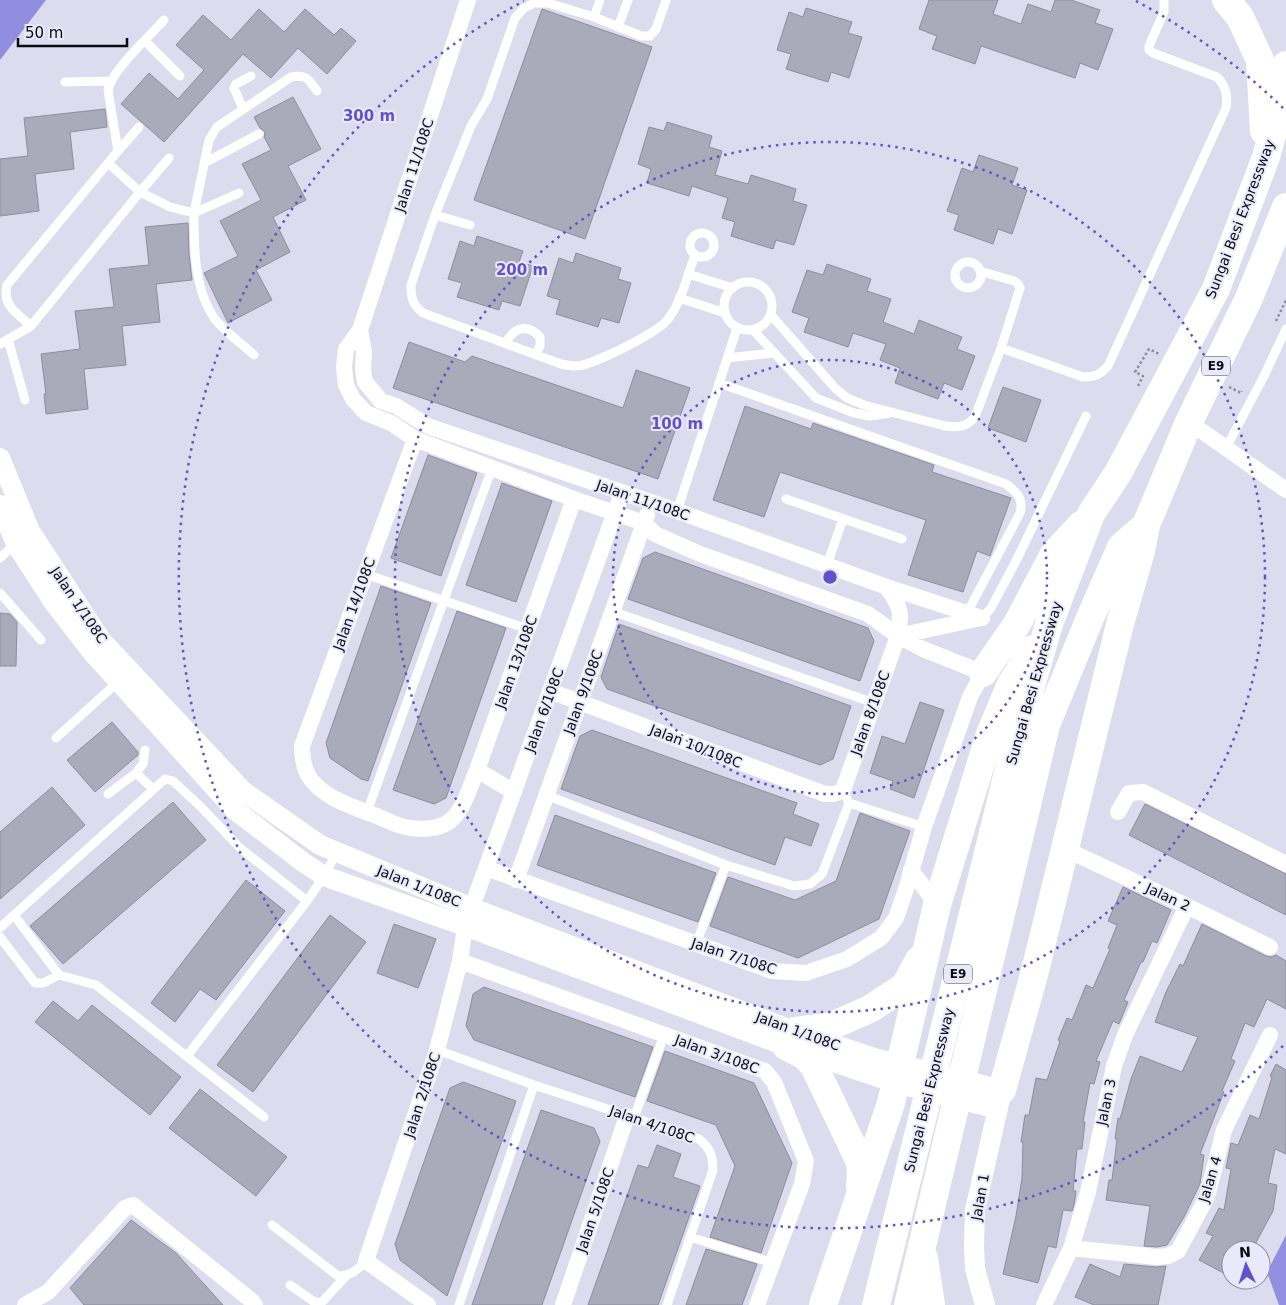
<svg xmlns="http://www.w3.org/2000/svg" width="1286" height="1305" font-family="'DejaVu Sans',sans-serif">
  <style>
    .forest { fill: #938fe0 }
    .water { fill: #928edf }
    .building { fill: #a9aaba; stroke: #8d8d9d }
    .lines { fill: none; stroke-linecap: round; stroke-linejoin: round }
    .path { stroke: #8e8e9b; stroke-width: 2.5; stroke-dasharray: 2.5 2.5; stroke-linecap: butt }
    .service { stroke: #fff; stroke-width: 9 }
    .minor { stroke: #fff; stroke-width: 16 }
    .tertiary { stroke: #fff; stroke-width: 20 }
    .motorway { stroke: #fff; stroke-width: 28 }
    .ring { fill: none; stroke: #6451ca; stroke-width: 2.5; stroke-dasharray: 2.5 5 }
    .labels { text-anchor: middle; stroke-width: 4; stroke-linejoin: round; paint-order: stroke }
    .shield { fill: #e9e9fb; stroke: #4e4e57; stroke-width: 1 }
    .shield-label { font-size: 12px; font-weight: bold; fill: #0b0b11 }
    .street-label { font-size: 14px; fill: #0b0b11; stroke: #e9e9fb }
    .centre { fill: #6451ca; stroke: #e9e9fb; stroke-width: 2.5 }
    .ring-label { font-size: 15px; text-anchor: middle; font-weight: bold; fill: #6451ca; stroke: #e9e9fb; stroke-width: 4; stroke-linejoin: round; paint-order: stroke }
  </style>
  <rect width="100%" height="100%" fill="#dcdcee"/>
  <path class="forest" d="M1286,1235v70h-7l-12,-33z"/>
  <path class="water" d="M0,0h46l-46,60z"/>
  <path class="building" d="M929,0h69l-5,14 28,10 7,-20 23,8 4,-12h16l29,10 -5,13 18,6 -15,41 -18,-7 -5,15 -94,-32 -6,18 -43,-15 5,-13 -18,-7z
    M806,8l46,14 -4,11 14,4 -13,41 -18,-6 -3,10 -42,-13 5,-15 -14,-4 12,-38 14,5z
    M259,9l25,23 21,-23 29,26 7,-7 15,13 -29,33 -29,-26 -27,30 -28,-24 -79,88 -43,-38 28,-31 29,26 26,-29 -28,-25 27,-30 28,25z
    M542,9l110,38 -67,192 -111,-39z
    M293,97l28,52 -33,17 18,34 -33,17 17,35 -34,18 16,30 -44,23 -24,-50 34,-17 -18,-35 41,-21 -19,-36 29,-14 -7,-13 1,-5 -5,-4 -6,-11z
    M105,109l2,18 -37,5 4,37 -39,5 4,37 -39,5v-57l28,-3 -4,-38z
    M667,122l45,14 -3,11 13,4 -7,24 33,9 3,-9 45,14 -3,12 14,4 -13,40 -18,-5 -3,9 -42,-13 4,-14 -13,-4 6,-20 -36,-12 -3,10 -42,-13 4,-14 -13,-5 11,-37 15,4z
    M979,155l39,13 -6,17 15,5 -15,44 -14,-5 -5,15 -39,-14 5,-15 -12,-4 15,-43 11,4z
    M188,223l1,31 3,26 -36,4 4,38 -38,4 4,39 -42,4 4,40 -42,5 -2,-20h2l-5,-40 39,-5 -5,-38 39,-4 -5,-38 40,-4 -4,-38z
    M477,236l46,15 -4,11 14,4 -13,40 -18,-5 -3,9 -42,-13 5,-14 -14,-4 12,-38 14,5z
    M576,253l45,15 -3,11 13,4 -12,40 -18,-5 -3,9 -42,-13 4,-14 -13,-4 12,-38 14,5z
    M827,264l44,15 -4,12 24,8 -8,23 31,12 5,-14 43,17 -5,12 18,7 -13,34 -18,-7 -6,16 -43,-16 5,-15 -20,-8 6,-16 -33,-11 -5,14 -44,-15 5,-14 -17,-6 15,-42 16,5z
    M409,342l56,20 7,-6 151,52 13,-38 54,18 -32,91 -265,-91z
    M1003,387l38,13 -15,42 -38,-14z
    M745,406l66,23 2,-6 121,42 -2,7 79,26 -21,58 -13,-5 -14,41 -55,-17 18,-55 -146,-48 -16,45 -51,-17z
    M428,455l49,18 -36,103 -50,-18z
    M502,483l50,18 -36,101 -50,-17z
    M655,552l213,76 6,13 -14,40 -232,-82 15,-41z
    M381,586l50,17 -63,178 -7,-2 -31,-21 -4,-15z
    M457,611l49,17 -60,170 -12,6 -41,-14z
    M0,613l10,1 7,8 -1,44h-16z
    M619,624l232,82 -18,53 -13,6 -213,-76 -6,-12z
    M920,702l24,8 -30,88 -24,-9 3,-8 -23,-8 12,-37 23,8z
    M112,722l26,30v3l-43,37 -28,-32z
    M592,730l205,73 -4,11 26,10 -8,22 -26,-9 -10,28 -214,-76 19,-53z
    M52,787l33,38 -85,74v-67z
    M173,802l33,38 -143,124 -33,-38z
    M1145,804l141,70v41l-157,-80z
    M860,813l50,18 -31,88 -81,39 -88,-32 18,-49 67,23 41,-19z
    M555,815l161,58 -18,49 -161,-57z
    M246,880l39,31 -69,89 -16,-11 -25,33 -24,-19z
    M1123,887l48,23 -14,33 -5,-2 -9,21h-2l-17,38 4,2 -9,22 -6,-3 -17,40 4,1 -6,22 -4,-1 -7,39h2l-3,27h-5l-4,42h3l-2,14 -2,6 -9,-1 -7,38 -8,-2 -10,37 -35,-9 13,-58 6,-38 1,-36h-2l4,-27h4l7,-37 11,2 13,-39 -2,-1 9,-22 5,2 14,-35 7,3 17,-39 -2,-1 9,-23 -9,-4z
    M330,915l36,27 -113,150 -36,-27z
    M394,924l42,15 -18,49 -41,-15z
    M1202,924l64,32 5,1 5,-2 10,6v48l-19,-10 -13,28 -9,-4 -14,36 4,2 -13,30 2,1 -24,62 4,1 -4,29 -16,33 -17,28 -10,2 -13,-1 6,-40 -44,-6 3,-20h3l5,-41h-2l3,-21 2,1 11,-40 9,-23 42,16 16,-35 -43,-15 11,-30 14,-28 3,2z
    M484,987l169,60 -18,50 -161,-57 -8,-14 7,-32z
    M53,1001l25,20 14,-16 89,72 -31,38 -115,-93z
    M665,1051l89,32 38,80 -31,90 -51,-16 25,-71 -19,-41 -69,-24z
    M1276,1064l10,6v84l-11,-5 -7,34 9,2 -4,26 -21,39h-21v27l-32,-17 14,-24 -7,-3 13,-25 5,2 7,-41 -5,-1 5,-25 7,2 12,-30 9,4 13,-42 -2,-1z
    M463,1082l53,19 -69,195 -47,-36 -5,-16 55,-156z
    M200,1089l87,68 -31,39 -87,-68z
    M541,1110l53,18 6,13 -58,164h-70z
    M657,1145l24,9 -8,23 27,9 -42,119h-70l50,-140 10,3z
    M131,1220l45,33 47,52h-139l-14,-17z
    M706,1249l51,15 -15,41h-56z
    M1090,1264l30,13 4,-13 32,3 10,-1 -8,39h-64l-19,-8z"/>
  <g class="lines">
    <path class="path" d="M1276,321l10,-21
      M1138,386l5,-10 -8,-4 14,-23 10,5
      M1229,387l12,6 1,-2"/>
    <path class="service" d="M666,0l-10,29 -6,7h-9l-47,-19 -46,-14h-14l-10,5 -9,10 -28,81 -16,27 -36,89 -24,70c0,14 2,20 12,28l138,51c5,1 10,2 15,2 15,0 84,-34 92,-47 14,-18 19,-43 27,-64
      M594,17l6,-17
      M618,27l10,-27
      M145,41l35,35
      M65,82l45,-1
      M243,109l-9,-21 2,-4 15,-8
      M118,151l21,-24
      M169,158l-29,34 30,15 24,6c0,35 0,75 20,105 8,11 29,27 40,37
      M204,163l55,-29
      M194,213l15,-73 8,-13 74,-50c16,-3 17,2 26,14
      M194,213l45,-20
      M435,215l35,10
      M690 245a12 12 0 1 1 24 0a12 12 0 1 1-24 0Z
      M955 275a13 13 0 1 1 26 0a13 13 0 1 1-26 0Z
      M980,271l34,10 4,3 2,4 -19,60
      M688,274l45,14
      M724 306a24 24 0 1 1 48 0a24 24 0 1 1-48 0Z
      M679,298l46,15
      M771,315l64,73 12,10 17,7 81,21c14,2 21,1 30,-9l26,-69 82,29c12,0 17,-2 25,-11l118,-258c2,-13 0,-22 -9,-31l-64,-24 -4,-3v-4l15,-34v-12
      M31,326c-14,-13 -29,-20 -24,-41l111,-134 -10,-61c4,-20 41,-53 56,-70
      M753,330l63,68 38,15 16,3 20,-3
      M8,339l17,61
      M0,344l31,-18 109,-134 -32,-29
      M506,344c7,-17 21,-21 34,-7v8l-4,10
      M727,358l47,-5
      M719,383l287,101c11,8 18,15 14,29l-53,100
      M715,396l22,-68
      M1226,448l38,-72 22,-47
      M786,499l116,40
      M677,511l36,-110
      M0,558l16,-15
      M827,565l16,-46
      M365,574l163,55
      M0,593l41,47
      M612,611l262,92
      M982,618l9,-10 25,-47 70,-145
      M56,738l63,-57
      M136,773l7,-9 2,-14
      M108,794l28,-21 17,16
      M546,795l180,70 68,21 16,-2 12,-10 27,-71 -6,-13
      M849,803l75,24
      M367,812l125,-344
      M0,928l14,-13
      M0,937l35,46h8l16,-8
      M696,944l30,-79
      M437,1050l97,35 165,54c11,9 14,17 14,31l-46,135
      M187,1056l120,-155 17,-25 13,-24
      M264,1117l-168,-132 -37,-10 -45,-60 151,-136 8,2 28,26 39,41 67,53
      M634,1118l30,-83
      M272,1225l66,51c13,0 19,-6 28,-15
      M690,1237l83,26
      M290,1285l23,16 8,2 25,-27
      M459,1305l75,-220"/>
    <path class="minor" d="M468,0l-108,330 -14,19 -2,18 2,18 7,14 13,14 25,10 24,16 159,60 70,24 11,11 45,20 168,60 30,22 25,13 60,24 -13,24 -46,130 -17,59 -11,32 -15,20 -34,21 -41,14 -34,-2 -286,-103
      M360,330l4,22 -1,17 2,13 16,19 15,5 32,20 249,85 210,76 95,31
      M1189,422l97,68
      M415,439l-113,307c0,13 2,26 11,36 17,19 41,25 64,34 9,4 19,9 28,11 14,3 33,3 45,-6 14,-11 20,-35 27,-51l97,-271
      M898,636l83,-18
      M550,691l275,103h9l9,-4 55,-154c4,-25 3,-28 -11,-49
      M477,770l37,22
      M1118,812l11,-19 14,-1 143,72
      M1065,849l122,57 83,41
      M911,870l26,35
      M516,880l131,-365
      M460,961l305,110 9,11 32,79 -4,23 -45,121
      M1071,1248l86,9 11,-1 10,-5 29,-54 17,-67 46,-95
      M25,1305l23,-13 77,-84 8,-3 119,96 3,4
      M428,1305l-62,-44 71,-211 23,-89 5,-35 157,-433
      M563,1305l64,-189
      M1044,1305l27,-57 17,-56 26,-126 11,-31 62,-129"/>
    <path class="tertiary" d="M0,458l30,73 71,109 142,151 77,54 152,63 322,123 80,27 128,32 -27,120 -1,37 1,22 10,36
      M0,505l16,39 38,59 37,48 144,159 68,52 21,14 141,50 321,120 110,37 102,26"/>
    <path class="motorway" d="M1226,0l14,17 20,43 4,71
      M983,673l34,-49 37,-70 27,-29
      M794,1031l37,-5 39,-17 35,-23 14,-26
      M786,1046l19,10 9,10 46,96 1,12 -1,12
      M1002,1090l33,-119 86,-351 20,-69 5,-26
      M924,1258l7,47
      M823,1305l68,-202 46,-198 53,-171 21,-50 22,-35
      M876,1305l144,-581 29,-100 42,-110 27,-41 98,-184 50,-132 14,-51 6,-41
      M908,1305l138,-580 44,-107 31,-71 25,-22 43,-103 60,-124 37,-91"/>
  </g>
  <g class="ring">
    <circle cx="830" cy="577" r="217"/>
    <circle cx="830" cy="577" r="435"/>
    <path d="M1283 1046A652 652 0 1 1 524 1M1136 1A652 652 0 0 1 1283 108"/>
  </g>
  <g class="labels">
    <g class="shield">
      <rect x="1202" y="356.5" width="28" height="19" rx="4"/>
      <rect x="944" y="964.5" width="28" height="19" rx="4"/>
    </g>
    <g class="shield-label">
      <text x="1216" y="370">E9</text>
      <text x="958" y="978">E9</text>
    </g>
    <g class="street-label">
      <text transform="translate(414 165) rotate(-72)" y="5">Jalan 11/108C</text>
      <text transform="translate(1240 219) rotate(-69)" y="5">Sungai Besi Expressway</text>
      <text transform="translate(643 500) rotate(19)" y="5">Jalan 11/108C</text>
      <text transform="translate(354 604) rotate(-70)" y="5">Jalan 14/108C</text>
      <text transform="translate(79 605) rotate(56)" y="5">Jalan 1/108C</text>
      <text transform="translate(516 662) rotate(-70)" y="5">Jalan 13/108C</text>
      <text transform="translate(1034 683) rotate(-74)" y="5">Sungai Besi Expressway</text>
      <text transform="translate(583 692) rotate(-70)" y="5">Jalan 9/108C</text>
      <text transform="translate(544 710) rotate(-70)" y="5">Jalan 6/108C</text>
      <text transform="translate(870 713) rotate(-70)" y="5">Jalan 8/108C</text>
      <text transform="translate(696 746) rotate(21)" y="5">Jalan 10/108C</text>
      <text transform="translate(419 886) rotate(22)" y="5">Jalan 1/108C</text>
      <text transform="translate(1168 897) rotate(25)" y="5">Jalan 2</text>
      <text transform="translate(734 956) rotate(18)" y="5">Jalan 7/108C</text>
      <text transform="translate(798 1031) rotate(20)" y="5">Jalan 1/108C</text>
      <text transform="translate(717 1054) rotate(20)" y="5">Jalan 3/108C</text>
      <text transform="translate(929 1090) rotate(-76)" y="5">Sungai Besi Expressway</text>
      <text transform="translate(422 1095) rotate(-72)" y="5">Jalan 2/108C</text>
      <text transform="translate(1106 1102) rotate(-78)" y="5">Jalan 3</text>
      <text transform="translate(652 1124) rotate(19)" y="5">Jalan 4/108C</text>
      <text transform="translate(1210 1179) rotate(-73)" y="5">Jalan 4</text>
      <text transform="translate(980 1197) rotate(-80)" y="5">Jalan 1</text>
      <text transform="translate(595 1210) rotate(-71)" y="5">Jalan 5/108C</text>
    </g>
  </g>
  <circle cx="830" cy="577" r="8" class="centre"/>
  <g class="ring-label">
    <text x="369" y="121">300 m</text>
    <text x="522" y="275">200 m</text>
    <text x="677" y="429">100 m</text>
  </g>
  <g transform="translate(1246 1265) rotate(356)"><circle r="24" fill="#e9e9fb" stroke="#90909d"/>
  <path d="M0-4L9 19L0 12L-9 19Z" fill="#6451ca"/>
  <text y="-8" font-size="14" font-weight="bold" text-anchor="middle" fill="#0b0b11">N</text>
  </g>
  <path d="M18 38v8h109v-8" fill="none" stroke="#0b0b11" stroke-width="2.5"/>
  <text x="25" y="38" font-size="15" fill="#0b0b11" stroke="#e9e9fb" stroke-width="4" paint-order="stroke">50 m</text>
</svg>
